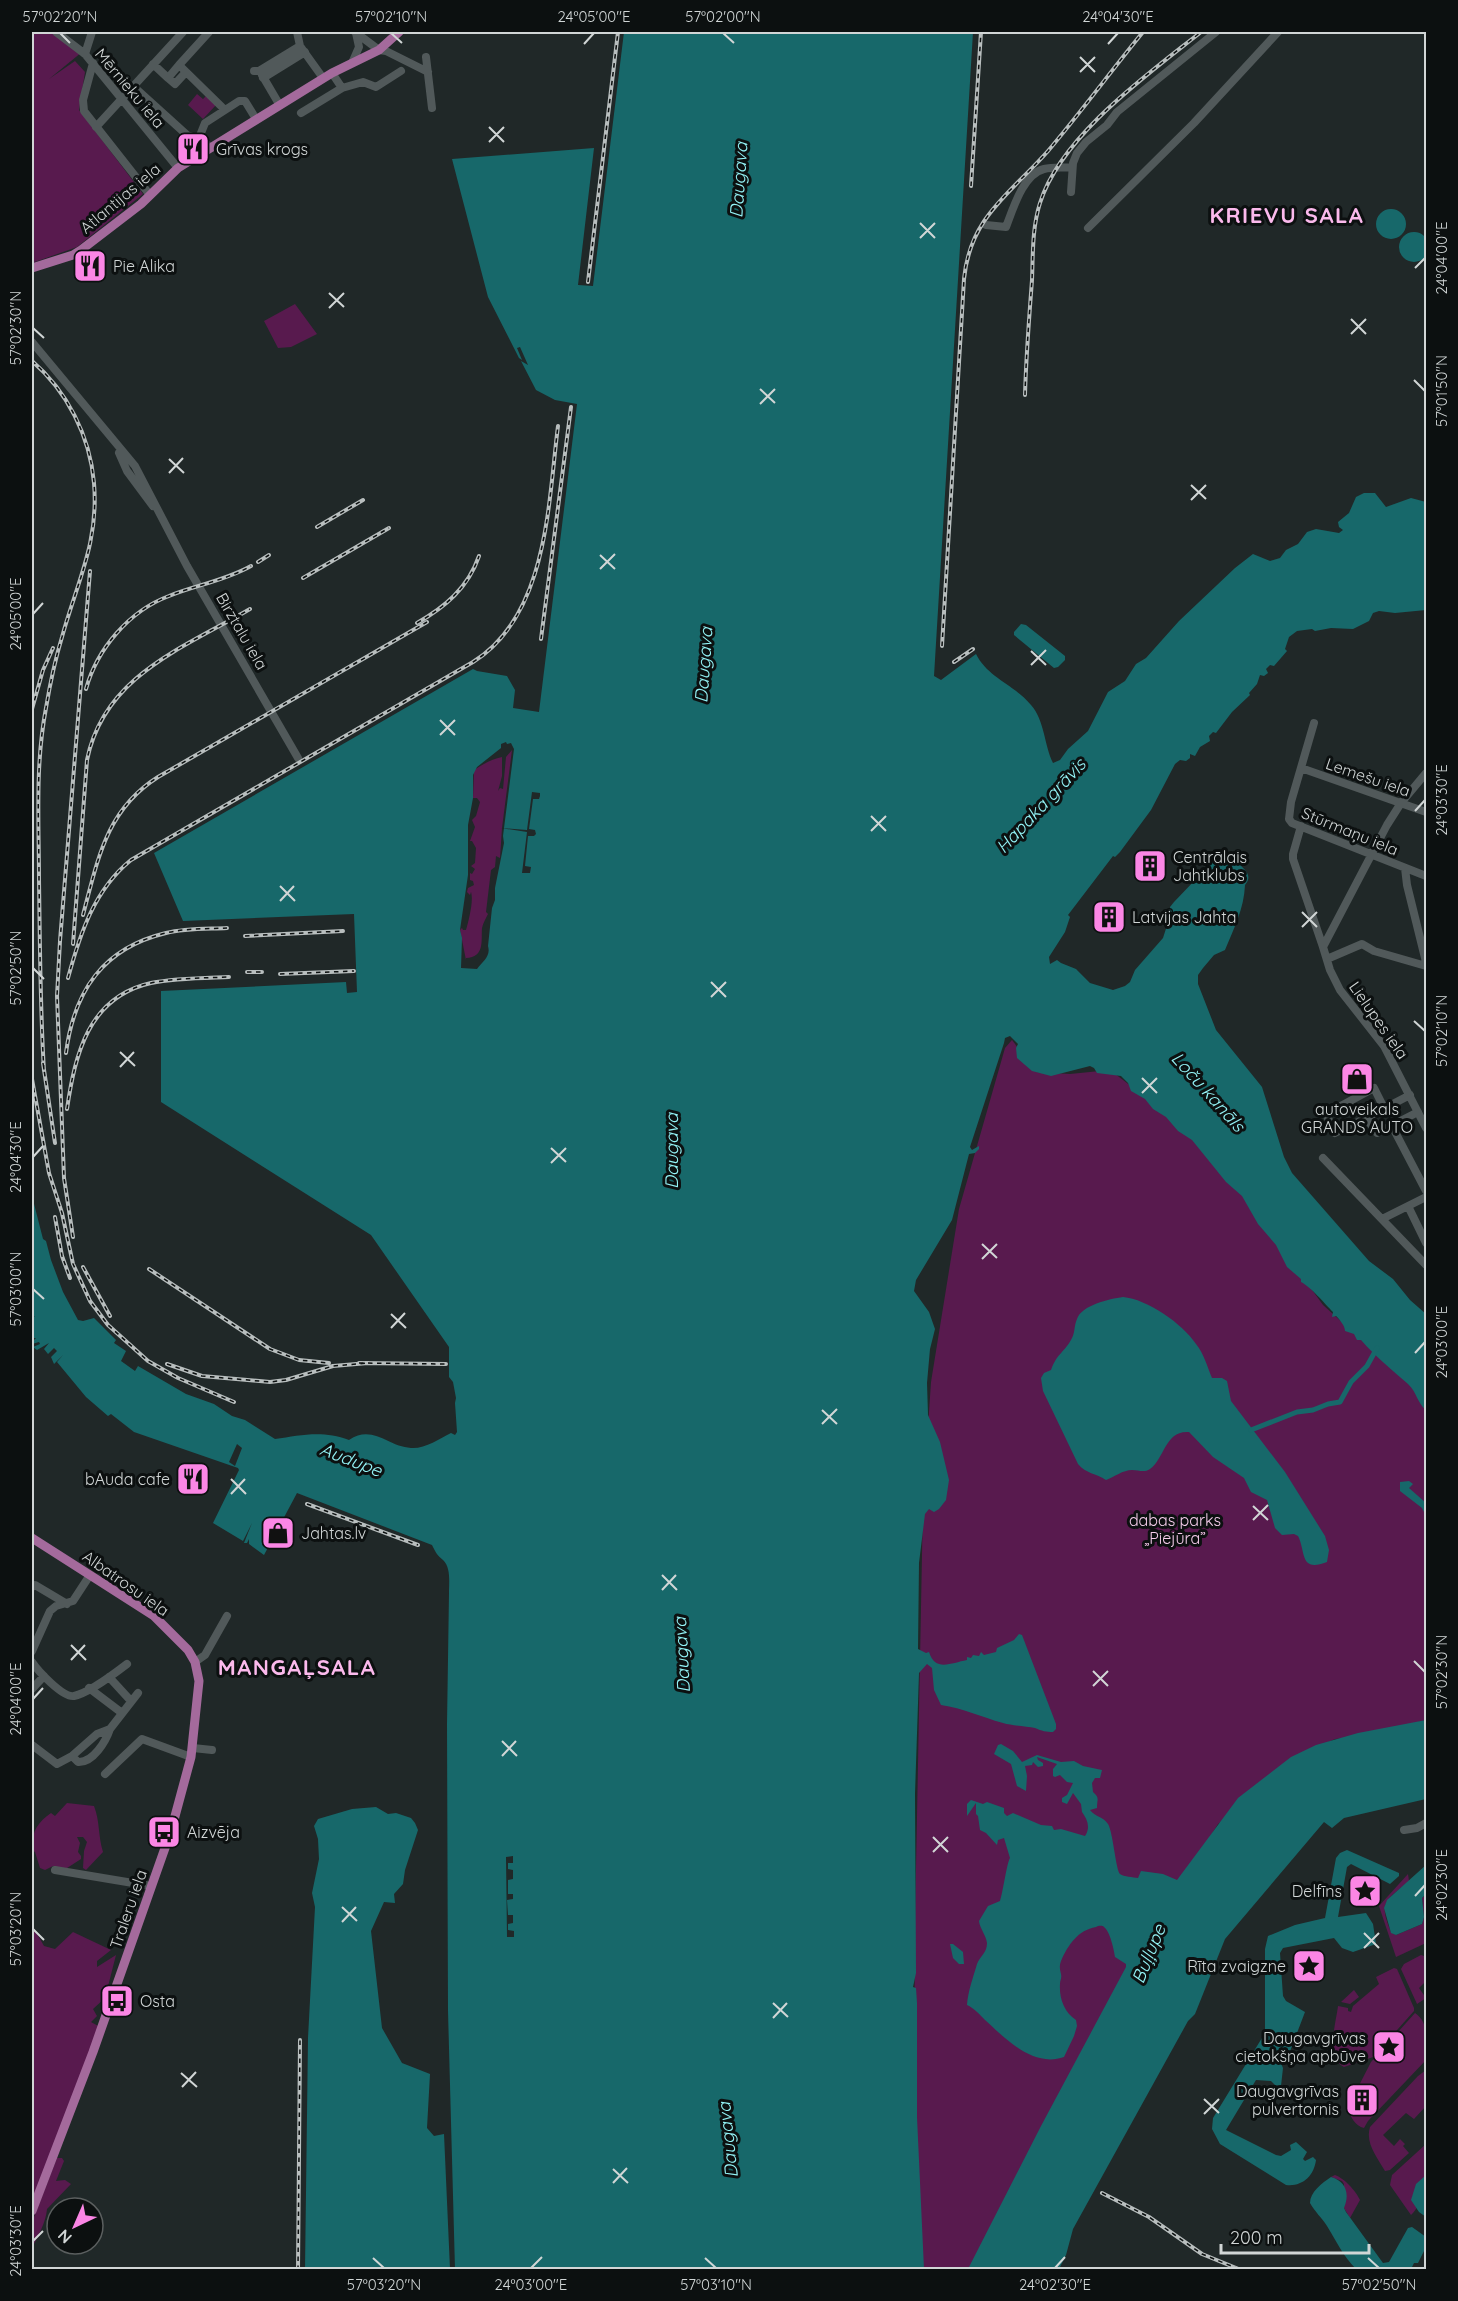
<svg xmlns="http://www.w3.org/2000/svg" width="1458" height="2301" font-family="Quicksand,sans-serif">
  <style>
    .green { fill: #581a4e }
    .water { fill: #17686a; fill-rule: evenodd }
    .pier { fill: #202828 }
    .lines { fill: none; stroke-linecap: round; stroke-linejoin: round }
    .canal { stroke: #17686a; stroke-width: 5 }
    .minor { stroke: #51595a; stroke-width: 8 }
    .major { stroke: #a46a9c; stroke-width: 9 }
    .rail-casing { stroke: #b8bebe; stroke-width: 4 }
    .rail { stroke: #0c1010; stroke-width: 1.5; stroke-dasharray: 4.5; stroke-linecap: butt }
    .ticks { fill: none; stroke: #d1d6d6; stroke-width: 2 }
    .labels { text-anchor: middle; stroke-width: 6; stroke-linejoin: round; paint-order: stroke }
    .street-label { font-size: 16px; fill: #d1d6d6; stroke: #0c1010 }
    .poi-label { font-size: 16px; fill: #d1d6d6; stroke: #0c1010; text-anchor: start }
    .park-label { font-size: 16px; fill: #f5cceb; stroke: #0c1010 }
    .water-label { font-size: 18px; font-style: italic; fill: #94f5f8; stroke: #0c1010 }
    .district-label { font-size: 22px; font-weight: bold; letter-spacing: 1.5px; fill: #fbb9ec; stroke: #0c1010 }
    .neatline { fill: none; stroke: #d1d6d6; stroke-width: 2 }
    .ticks-label { font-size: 15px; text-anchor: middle; fill: #d1d6d6 }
  </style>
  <rect width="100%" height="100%" fill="#202828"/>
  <path class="green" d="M32,32h24l26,20 -33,27 26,-18 10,11 -6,38 64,84 -66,53 -45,16z
    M197,94l6,5 3,-3 10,9 -13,14 -15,-14z
    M295,304l22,30 -26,13 -13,1 -14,-27z
    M512,750l-10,78 -2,30 -4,-2 -1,11 -4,3 -5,42 2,2c-2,4 -5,9 -6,14 -1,13 3,29 -16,30v2l-6,-30 2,-2 1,2h3c2,-7 8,-29 5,-38l-1,3 -3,-3 1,-4 6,-3 -1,-4 -3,-1v-7l2,1 3,-5 -4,-3 4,-3 1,-15 -4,-7h-2l5,-14 -3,-7 4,-4 4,-14 -3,-4h-4l1,-28c9,-6 18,-11 28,-13v19l-4,15 2,-3 3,1 3,-32z
    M1012,1040l24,32 34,2 40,-4 86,66 34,40 93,129 97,88 6,10v317l-58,15 -33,4 -33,15 -84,70 -34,54 -213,391 -50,1 -7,-171 1,-178 8,-419 8,-120 28,-173 46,-161z
    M67,1803l27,3c6,15 4,30 9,46l-17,18 -3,-2 1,-17 3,-9 -4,-5h-6l3,6 -2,9 3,4v3l-17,11 -11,-4 -8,4 -5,-2 -5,-16 -3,-2c-1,-18 6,-28 19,-37l4,3z
    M1408,1874l1,7c-23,20 -31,20 -18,51l5,3 26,-11 2,-7 -2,-19 4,-4v49l-30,14 -17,-51z
    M32,1925l12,21 11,3 18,-17 38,18 -14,11v6l19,-12 -11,43 -12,11 4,7 -6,6 9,5 -68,178z
    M1421,1955l3,1 2,10v15l-7,7 7,10 -9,6 -16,-35 3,-5z
    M1394,1968l3,1 17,39v3l-41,46 -29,10c-19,-9 -8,-44 -6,-61l10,2v3l3,1 2,-6 26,-22 -3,-7z
    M1354,1990l5,7 -9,7 -9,-2z
    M1415,2013c15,10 12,31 11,47l-58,61 -4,7c-9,-2 -16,-13 -15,-23l22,-43z
    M1426,2070v36l-12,13 -8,-6 -23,22 11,11 6,-7 5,5 -2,2 6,7 -19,17 -5,1c-8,-14 -20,-28 -15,-44l48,-51z
    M1426,2144c0,20 1,57 -15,71l-21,-30 2,-10z
    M57,2158h5l2,3 -8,20 9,-1 6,4 -24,25c-1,13 -9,27 -15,39v-26z
    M1335,2175c9,3 21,16 25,25l-10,18 -6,-10v-24l-2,-3 -11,-4z"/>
  <path class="water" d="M624,32h349l-39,644 7,4 35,-26c12,24 39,31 55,51 14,16 13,40 22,58l7,-3 8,-11 20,-18 20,-39 17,-11 11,-17 10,-6 33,-37 56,-53 18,-14 17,7 10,-3 6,-8 12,-6 9,-12 9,-3 23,4 4,-3 -4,-3 -1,-5 11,-9 7,-16 8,-4h11l11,14 25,-9 15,4v108l-31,3 -16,-2 -6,2 -4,8 -16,8 -22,-1 -16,3 -3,-2 -15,2 -8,6 -4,12 2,2 -13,15 -4,-1 -4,4 2,4 -4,3 -4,-1 -3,9 -8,9 1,2 -18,17 -16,21 -3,-1 -4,4 1,5 -10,6 -5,9 -5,-2v4l-4,3 -6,-1 -5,4 -24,46 -31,42 -5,5 -2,-1 -45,59 2,2 -5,15 -16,25 1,7 7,-4 4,3 15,6 14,14 23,7 12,-4 5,-4 5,-12 28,-32 8,-25 -1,-6 4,-5 44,-46 8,-6 19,20c5,6 4,10 0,15 -1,24 -11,43 -20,65l-11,5 -11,13 -5,7v9l18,46 46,57 22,70 8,16 77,88 24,18 17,21 16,14v96c-9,-7 -9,-18 -18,-26 -17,-15 -32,-27 -47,-44h-4l-3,-6 -9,-3c0,-5 -5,-11 -9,-15l-4,1 1,-5c-8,-8 -22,-25 -32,-30v-3l-14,-12 -11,-22 -18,-21 -16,-28 -16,-14 -34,-42 -14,-9 -12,-14 -13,-8 -8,-10 -14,-8 -3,-8 -7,-7 -24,-3 -3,-5 -4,-2 -39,10 -19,-5 -15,-13 -1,-10 2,-4 -8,-8 -5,2 -1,5 -34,104 2,3 7,-4v3l-4,4 -6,1 -17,66 -36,60 -2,11 15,21 6,17 -5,20 -3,34 1,32 12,27 9,38 -3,20 -7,9 -5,3 -5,-3 -4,5 -6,49 -1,86 8,4 3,-1c6,20 22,11 38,8v-3l4,1 2,-3 6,1 2,-4 3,3 12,-3 1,-4 17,-8 5,-6 3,1 34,89v5l-3,3c-7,0 -11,-1 -18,-4 -8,-2 -22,-2 -32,-5 -22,-6 -40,-15 -62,-18l-7,-15 -2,-22 -5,-4 -8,9 -4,121 1,179 -3,14 3,1 1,15v114l7,152h-469l-7,-258 -1,-287 2,-131c0,-10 2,-26 -6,-33 -6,-5 -7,-7 -11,-15l-135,-52 -33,62 -15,-11v-5l-2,4h-3l8,-20 -9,18 -30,-18 26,-53 -1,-2 -104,-36 -23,-18 -3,2 -22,-19 -29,-35 6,-7 -9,9 -3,-7 6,-6 -3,-3 -6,6 -4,-5 5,-6 -12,7 -4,-3 7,-3 -1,-2 -7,2v-2l4,-4h-4v-20l3,-2h-3v-120l11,43 3,2 5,19 12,32 15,28 5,1 11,-3 22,22 -2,3 12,8 -5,10 14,10 3,-5 48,28 28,10 18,12 13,4 30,19c26,-4 48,-9 74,1 24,-16 39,7 62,8 14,1 28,-9 40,-15l4,2 2,-3 -2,-29 1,-5 -3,-16 -4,-5v-30l-78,-112 -210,-133v-111l185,-9 1,11 10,-1 -3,-78 -171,7 -29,-68 319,-184 4,2 30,5 8,14 -2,18 26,4 38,-308 -22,-4 -19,-10 -15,-29 7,4 -8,-18 -3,1 5,12 -3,-2 -31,-61 -36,-138 142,-11 -16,137 15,1zM506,742l1,2 4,-1 3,6 -11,87 1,7 -9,45v12l-3,8 -4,38c3,10 -5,15 -11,23l-16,-1 1,-30 -2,-8 8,-55v-50l5,-27v-23l4,-8 24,-19v-4z
    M1376 224a15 15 0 1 1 30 0a15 15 0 1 1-30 0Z
    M1399 247a15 15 0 1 1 30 0a15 15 0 1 1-30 0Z
    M1021,624l5,1 39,31v4l-7,7 -4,1 -40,-33v-3z
    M1123,1297c24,2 60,27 73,47 8,10 11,22 16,34h10l5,3 4,20 54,71 40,64 4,14 -2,12c-28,11 -21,-11 -29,-26l-4,-2 -12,1 -7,-7 -8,-28 -16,-8 -7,-14 -31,-21 -24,-25c-24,-2 -24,26 -39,37 -6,4 -11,1 -18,1 -9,0 -18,7 -26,10 -10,-7 -20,-6 -28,-16l-35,-73 -2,-13 3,-5 7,-3c6,-17 14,-18 21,-32 3,-6 2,-12 5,-19 5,-14 32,-20 46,-22z
    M1409,1481l4,3 -4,4 17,15v13l-4,-8 -22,-17v-9z
    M1426,1720v79l-82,19 -12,10 -8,-6 -99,117 -30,75 -7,7 -115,208 -7,26 -7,14h-91l73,-143 85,-159v-3l-11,-7c-1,-7 -5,-26 -11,-30 -2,-2 -6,-1 -8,0 -18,3 -28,18 -35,34 -2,6 -1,8 0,13 1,4 -1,6 -1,10 -1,14 4,28 16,36l1,6 -3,10 -10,21c-31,11 -58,-18 -79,-37 -5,-5 -11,-12 -18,-15 1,-14 6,-27 10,-41 3,-8 10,-11 10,-21 -1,-8 -7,-14 -8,-22l9,-15 12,-5c3,-9 7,-39 10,-43l-6,-20 -6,2 -1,5 -11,-12 -6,-3 -2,-14 -2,-2v-11l-9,13v-12l4,-4 12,4 4,-2 17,6v5l3,3 6,-3 28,12 11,1 2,4 7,-1 24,7c6,-9 2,-17 -3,-24l-1,-8 -8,-11 -6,11 -5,-2v-4l5,-3 6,-12 -6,-1 -7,-7 -5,2 -2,-1v-7l4,-5 -20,-7 1,3 5,3v3l-5,1 -5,-5 -1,3 -7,1 2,10 -1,15 -9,-5 -6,-22 -17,-10 4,-9 3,-1 12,7 9,11 15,-7 24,7 13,-1 9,5 19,4 -2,8h-5l-3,5 1,9c7,6 4,7 4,16l-7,2c5,7 13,6 18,14 5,8 8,47 12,50 4,3 13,3 18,4l3,-7 22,3 14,6 61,-82 53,-41 25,-12 42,-12z
    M376,1807l12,7 8,-1 15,5 4,5 3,7 -13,40 -2,14 -9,10 1,9 -11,-1 -13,29 11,97 20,35 28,11 -3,54 7,8 10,-2 6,135h-145l3,-231 7,-131 -3,-14 7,-34 -1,-20 -4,-13 4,-7 34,-10z
    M1347,1850l52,23v3l-9,8 -39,-20 -4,3 -9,50 28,-4 7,11 3,20 -23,8 -11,-4 -8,-10 -51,10 -3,5 3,43 3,5 19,11 -16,42 -5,-2 -4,9 3,7 -2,18 -6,-1 -4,-4 -15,-1 -30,50 50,25 5,1 10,-6 -1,-5 6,-3 11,10 -4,7 2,2 8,-4 3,3c-2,16 -14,27 -30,25l-66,-41 -8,-15 1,-11 52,-85v-84l3,-13 27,-11 30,-7 11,-60 4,-5z
    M1426,1865v29l-4,4 2,19 -2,7 -26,11 -5,-2 -7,-25 3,-8z
    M950,1944h3l10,8 1,12h-5l-6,-6z
    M1426,2175v42l-7,-5 -8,-12 5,-16z
    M1331,2177c15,4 19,17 13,31l2,4 37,51 6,-1 19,-34 4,-1 14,10v10l-8,16h-4l-3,6h-55c-13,-13 -19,-27 -29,-43 -5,-8 -12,-14 -17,-23 0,-11 12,-20 21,-26z"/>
  <path class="pier" d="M532,792l8,1v3l-1,3h-6l-4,30 6,1 1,4 -2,2h-6l-3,30 6,1 -1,6h-8l5,-41 -26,-4 26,2z
    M237,1444l5,4 -7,18 -6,-4z
    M513,1856v7h-5v6l5,1v9l-5,1v14h5v5l-6,1 1,15h5v8l-5,1v6l6,1v6h-7l-1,-80z"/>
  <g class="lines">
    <path class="canal" d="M1251,1430l46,-18 16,-2 15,-6 12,-2 11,-20 16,-16 10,-18"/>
    <path class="minor" d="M56,32l29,22 93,114
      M297,32l3,14 23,32
      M355,32l24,18 7,1 42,21
      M85,54l7,-22
      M426,57l6,51
      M93,63l-10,37 1,11 66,84
      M352,63l7,-16 -3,-14
      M153,64l15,14 11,-13 46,45
      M179,65l30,-33
      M254,71h5l41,-25
      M332,73l10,15 21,-6 13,5 25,-16
      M262,75l17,29
      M168,78l7,6 11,-12
      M263,78l42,-26
      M134,87l53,48 17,6 6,7
      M301,113l41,-25
      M96,127l87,-95
      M199,138l6,-15 34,-22h6l11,18
      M1071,192l2,-29 4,-10 9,-11 21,-17 10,-13 99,-80
      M986,225l20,2c7,-18 17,-53 38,-58 9,-2 19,-1 28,-2
      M1088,228l106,-105 84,-91
      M32,342l103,124 52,100 111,192
      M119,453l8,18 26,35
      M1314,723l-23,79 -2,17 3,4 134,53
      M1301,768l125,44
      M1426,773l-25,30 -14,22 -64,122 7,23 10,20 44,56 42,82
      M1301,826l-8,28v5l30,88
      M1405,868l2,17 19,77
      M1327,959l35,-15 12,7 52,15
      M1384,1108l-10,-20 -48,26 9,19 31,-15 11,15 41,-21
      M1366,1118l44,-23
      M1392,1126l34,65
      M1323,1158l103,107
      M1408,1206l18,37
      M1382,1219l44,-22
      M32,1587l3,-2 32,19
      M32,1651l18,-40 6,-5 17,-5 17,-26
      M32,1662c6,9 31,36 42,34 15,-3 40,-22 53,-32
      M195,1662l10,-7 22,-39
      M109,1677l22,24
      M89,1688l33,25
      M32,1689l12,-13
      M32,1745l25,19 15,-8 25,-22 13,-5 28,-36
      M193,1748l19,2
      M72,1756l6,6c15,1 28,-21 32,-33
      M105,1774l37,-35 49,18
      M1404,1830l13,-2 9,-5
      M55,1870l96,16"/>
    <path class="major" d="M32,268l41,-13 8,-5 60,-46 37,-36 154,-95 47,-23 20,-18
      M32,1538l122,78 34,34 7,12 4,19 -8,76 -20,74 -78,221 -61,159"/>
    <g class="rail-casing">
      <path id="rail" d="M971,186l10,-154
        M588,282l30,-250
        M32,361c35,30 58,75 62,122 5,60 -17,99 -32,154 -7,23 -12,47 -16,71 -11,57 -7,115 -7,172 1,63 1,127 5,191
        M1025,395c1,-38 4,-76 7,-115 1,-25 0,-52 8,-77 21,-67 108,-129 161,-171
        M317,527l46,-27
        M258,562l11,-7
        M303,578l86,-50
        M417,623c28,-16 51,-35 62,-67
        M541,639l30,-232
        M942,646l22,-367c6,-62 46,-85 84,-128 33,-39 63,-80 95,-119
        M954,662l19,-13
        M86,689c11,-40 43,-78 83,-93 27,-11 55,-15 82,-30
        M32,709l11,-39 10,-22
        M83,915c15,-56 23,-105 75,-138l269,-155
        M245,936l98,-5
        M73,944l14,-184c17,-84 96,-112 163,-151
        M247,972h15
        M280,974l74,-3
        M68,978c12,-44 26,-88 63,-118l342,-198c75,-47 75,-158 85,-236
        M66,1053c8,-62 37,-105 100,-120 20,-5 41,-4 61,-5
        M43,1063l12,80
        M32,1079l17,94 13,40 11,51 17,37 18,24 40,36 30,17 56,24
        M67,1109c8,-54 21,-112 84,-126 25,-5 52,-5 78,-6
        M55,1217l7,39 8,22
        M73,1237l-9,-59 -7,-182 3,-55 30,-370
        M83,1267l27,49
        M149,1269l121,80 29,11 30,3
        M359,1363l87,1
        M167,1364l35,12 68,6 16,-2 47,-14 35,-3
        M307,1504l111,41
        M1102,2193l47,24 53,37 39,16
        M298,2270l2,-230"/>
    </g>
    <use href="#rail" class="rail"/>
  </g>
  <path class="ticks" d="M60,33l10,10M391,33l11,10M723,33l11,10M584,44l10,-11M1108,44l10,-11M1080,57l15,15M1080,72l15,-15M489,127l15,15M489,142l15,-15M920,223l15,15M920,238l15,-15M1415,268l10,-10M329,293l15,14M329,308l15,-15M1351,319l15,15M33,328l11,10M1351,334l15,-15M1414,380l11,11M760,389l15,14M760,404l15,-15M169,459l15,14M169,473l14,-15M1191,485l15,14M1191,500l15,-15M600,555l15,14M600,569l15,-15M33,614l10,-11M1031,651l15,14M1031,665l15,-15M440,720l15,15M440,735l15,-15M1415,811l10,-11M871,816l15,15M871,831l15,-15M280,886l15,15M280,901l14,-15M1302,912l15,15M1302,927l15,-15M33,968l11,11M711,982l15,15M711,997l15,-15M1414,1021l11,10M120,1052l15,14M120,1067l14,-15M1142,1078l15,15M1142,1093l15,-15M551,1148l15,14M33,1157l10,-11M551,1163l15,-15M982,1244l15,14M982,1259l15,-15M33,1289l11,10M391,1314l15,14M391,1328l14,-15M1415,1353l10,-11M822,1410l15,14M822,1424l15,-15M231,1479l15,15M231,1494l14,-15M1253,1506l15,14M1253,1520l15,-15M662,1575l15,15M662,1590l14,-15M71,1645l15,15M71,1660l14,-15M1414,1661l11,11M1093,1671l15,15M1093,1686l15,-15M33,1699l10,-11M502,1741l15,15M502,1756l14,-15M933,1837l15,15M933,1852l15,-15M1415,1896l10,-11M342,1907l15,14M342,1922l14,-15M33,1929l11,11M1364,1933l15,15M1364,1948l15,-15M773,2003l15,14M773,2018l14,-15M181,2073l16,14M182,2087l14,-15M1204,2099l15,14M1204,2114l15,-15M613,2169l15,14M613,2183l14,-15M33,2241l10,-10M373,2258l11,10M705,2258l11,10M1368,2258l11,10M531,2268l11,-11M1055,2268l10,-11"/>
  <defs>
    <g id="restaurant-square" transform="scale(1.725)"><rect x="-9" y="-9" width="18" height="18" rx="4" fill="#fb86e5" stroke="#0c1010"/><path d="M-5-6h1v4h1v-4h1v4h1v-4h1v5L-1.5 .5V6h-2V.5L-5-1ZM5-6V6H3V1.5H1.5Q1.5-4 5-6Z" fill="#111"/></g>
    <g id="building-square" transform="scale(1.725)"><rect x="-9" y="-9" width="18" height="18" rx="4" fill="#fb86e5" stroke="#0c1010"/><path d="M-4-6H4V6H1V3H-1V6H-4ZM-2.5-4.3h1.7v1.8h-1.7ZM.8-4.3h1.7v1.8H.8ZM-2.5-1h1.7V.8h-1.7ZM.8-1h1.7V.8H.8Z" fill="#111"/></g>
    <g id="shop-square" transform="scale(1.725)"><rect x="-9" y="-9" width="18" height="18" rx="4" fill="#fb86e5" stroke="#0c1010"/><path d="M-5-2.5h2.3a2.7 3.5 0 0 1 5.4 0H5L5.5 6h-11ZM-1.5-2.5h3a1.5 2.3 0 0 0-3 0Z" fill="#111"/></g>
    <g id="bus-square" transform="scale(1.725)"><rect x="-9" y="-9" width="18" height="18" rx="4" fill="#fb86e5" stroke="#0c1010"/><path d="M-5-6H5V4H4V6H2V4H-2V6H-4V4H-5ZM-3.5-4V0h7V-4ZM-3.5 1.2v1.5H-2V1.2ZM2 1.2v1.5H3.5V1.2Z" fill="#111"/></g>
    <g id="sight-square" transform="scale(1.725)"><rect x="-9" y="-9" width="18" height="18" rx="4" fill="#fb86e5" stroke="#0c1010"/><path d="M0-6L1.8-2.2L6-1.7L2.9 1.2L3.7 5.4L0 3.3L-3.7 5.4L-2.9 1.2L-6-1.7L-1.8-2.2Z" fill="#111"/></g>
  </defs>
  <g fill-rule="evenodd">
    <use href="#restaurant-square" x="193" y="149"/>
    <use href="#restaurant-square" x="90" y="266"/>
    <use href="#building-square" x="1150" y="866"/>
    <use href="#building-square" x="1109" y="917"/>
    <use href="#shop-square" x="1357" y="1079"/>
    <use href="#restaurant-square" x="193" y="1479"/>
    <use href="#shop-square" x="278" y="1533"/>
    <use href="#bus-square" x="164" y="1832"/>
    <use href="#sight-square" x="1365" y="1891"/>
    <use href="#sight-square" x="1309" y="1966"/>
    <use href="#bus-square" x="117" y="2001"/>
    <use href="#sight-square" x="1389" y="2047"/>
    <use href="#building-square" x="1362" y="2100"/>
  </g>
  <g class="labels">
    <g class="street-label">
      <text transform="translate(130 88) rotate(50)" y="6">Mērnieku iela</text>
      <text transform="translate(120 198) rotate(-40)" y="6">Atlantijas iela</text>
      <text transform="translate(242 631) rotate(60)" y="6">Birztalu iela</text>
      <text transform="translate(1368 777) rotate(19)" y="6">Lemešu iela</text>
      <text transform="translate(1350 831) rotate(22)" y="6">Stūrmaņu iela</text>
      <text transform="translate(1379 1020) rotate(55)" y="6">Lielupes iela</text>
      <text transform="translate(126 1583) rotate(35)" y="6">Albatrosu iela</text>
      <text transform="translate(128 1909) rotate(-71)" y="6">Traleru iela</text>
    </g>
    <g class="poi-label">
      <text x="216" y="155">Grīvas krogs</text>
      <text x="113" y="272">Pie Alika</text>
      <text x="1173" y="863">Centrālais<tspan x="1173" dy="18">Jahtklubs</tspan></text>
      <text x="1132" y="923">Latvijas Jahta</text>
      <text x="1357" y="1115" text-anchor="middle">autoveikals<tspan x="1357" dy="18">GRANDS AUTO</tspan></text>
      <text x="170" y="1485" text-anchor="end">bAuda cafe</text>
      <text x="301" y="1539">Jahtas.lv</text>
      <text x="187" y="1838">Aizvēja</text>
      <text x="1342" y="1897" text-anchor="end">Delfīns</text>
      <text x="1286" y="1972" text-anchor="end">Rīta zvaigzne</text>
      <text x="140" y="2007">Osta</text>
      <text x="1366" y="2044" text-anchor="end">Daugavgrīvas<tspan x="1366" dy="18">cietokšņa apbūve</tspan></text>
      <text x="1339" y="2097" text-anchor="end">Daugavgrīvas<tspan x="1339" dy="18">pulvertornis</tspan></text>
    </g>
    <g class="park-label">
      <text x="1175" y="1526">dabas parks<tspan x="1175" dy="18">„Piejūra”</tspan></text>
    </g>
    <g class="water-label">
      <text transform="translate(739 180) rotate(-86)" y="6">Daugava</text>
      <text transform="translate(704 665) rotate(-86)" y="6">Daugava</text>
      <text transform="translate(1041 806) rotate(-47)" y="6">Hapaka grāvis</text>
      <text transform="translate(1208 1092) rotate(48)" y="6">Loču kanāls</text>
      <text transform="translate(672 1151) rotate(-90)" y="6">Daugava</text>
      <text transform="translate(351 1460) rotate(21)" y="6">Audupe</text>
      <text transform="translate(682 1655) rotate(-93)" y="6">Daugava</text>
      <text transform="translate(1149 1954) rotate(-68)" y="6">Buļļupe</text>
      <text transform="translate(728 2140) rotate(-96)" y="6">Daugava</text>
    </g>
    <g class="district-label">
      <text x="1287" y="223">KRIEVU SALA</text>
      <text x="297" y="1675">MANGAĻSALA</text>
    </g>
  </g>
  <rect width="1458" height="2301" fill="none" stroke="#0c1010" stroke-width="66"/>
  <g transform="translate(75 2226) rotate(224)"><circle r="28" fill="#0c1010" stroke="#5b5f5f" stroke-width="1.5"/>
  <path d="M0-4.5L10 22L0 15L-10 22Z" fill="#fb86e5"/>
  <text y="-9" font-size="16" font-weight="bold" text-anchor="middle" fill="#d1d6d6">N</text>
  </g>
  <path d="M1221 2244v9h148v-9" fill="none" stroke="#d1d6d6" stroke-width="3"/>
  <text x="1230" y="2244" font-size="18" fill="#d1d6d6" stroke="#0c1010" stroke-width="4.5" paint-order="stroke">200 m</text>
  <rect x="33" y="33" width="1392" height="2235" class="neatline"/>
  <g class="ticks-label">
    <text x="60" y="22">57°02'20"N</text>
    <text x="391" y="22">57°02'10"N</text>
    <text x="594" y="22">24°05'00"E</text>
    <text x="723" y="22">57°02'00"N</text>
    <text x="1118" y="22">24°04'30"E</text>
    <text transform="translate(1442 258) rotate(-90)" y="5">24°04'00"E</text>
    <text transform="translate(16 328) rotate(-90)" y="5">57°02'30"N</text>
    <text transform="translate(1442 391) rotate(-90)" y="5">57°01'50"N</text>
    <text transform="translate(16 614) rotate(-90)" y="5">24°05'00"E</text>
    <text transform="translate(1442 800) rotate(-90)" y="5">24°03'30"E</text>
    <text transform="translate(16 968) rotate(-90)" y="5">57°02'50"N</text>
    <text transform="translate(1442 1031) rotate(-90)" y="5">57°02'10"N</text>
    <text transform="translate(16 1157) rotate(-90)" y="5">24°04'30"E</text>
    <text transform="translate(16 1289) rotate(-90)" y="5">57°03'00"N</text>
    <text transform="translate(1442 1342) rotate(-90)" y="5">24°03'00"E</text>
    <text transform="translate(1442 1672) rotate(-90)" y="5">57°02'30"N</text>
    <text transform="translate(16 1699) rotate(-90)" y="5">24°04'00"E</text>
    <text transform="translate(1442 1885) rotate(-90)" y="5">24°02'30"E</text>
    <text transform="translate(16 1929) rotate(-90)" y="5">57°03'20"N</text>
    <text transform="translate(16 2241) rotate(-90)" y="5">24°03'30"E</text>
    <text x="384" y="2290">57°03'20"N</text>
    <text x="531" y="2290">24°03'00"E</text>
    <text x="716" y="2290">57°03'10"N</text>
    <text x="1055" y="2290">24°02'30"E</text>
    <text x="1379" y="2290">57°02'50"N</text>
  </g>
</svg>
